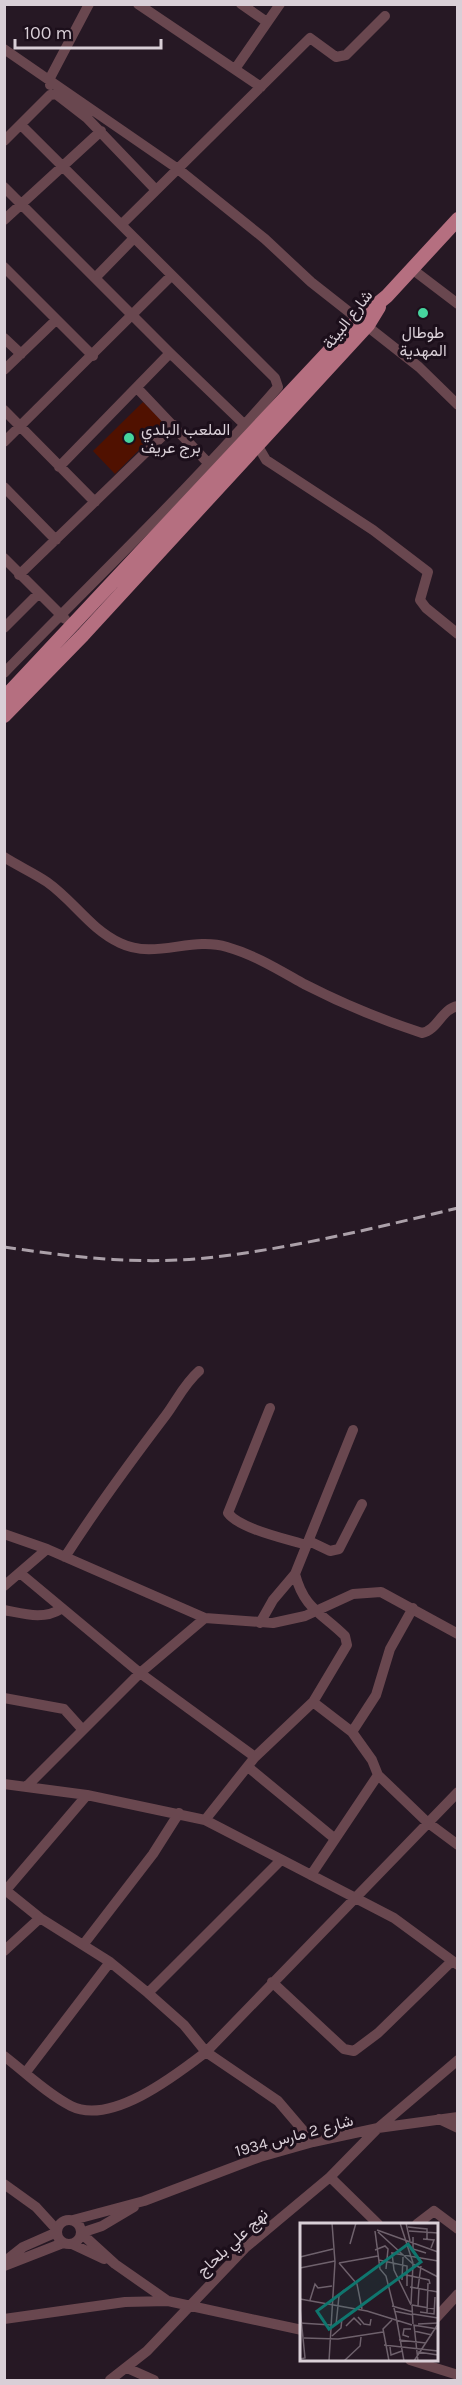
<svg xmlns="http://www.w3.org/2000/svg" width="462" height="2385" font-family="Karla,Vazirmatn,sans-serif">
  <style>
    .garden { fill: #501100 }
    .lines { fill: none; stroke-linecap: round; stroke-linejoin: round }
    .minor { stroke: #69474f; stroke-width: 10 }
    .major { stroke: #b56f80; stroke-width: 14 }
    .rail { stroke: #aba0a9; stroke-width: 3; stroke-dasharray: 12 6; stroke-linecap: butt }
    .poi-dot { fill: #46d49e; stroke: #1c0f1b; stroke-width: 2 }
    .labels { text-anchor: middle; stroke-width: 6; stroke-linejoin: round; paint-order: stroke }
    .street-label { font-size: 16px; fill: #d9cfd7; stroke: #1c0f1b }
    .poi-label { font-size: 16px; fill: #d9cfd7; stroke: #1c0f1b }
    .inset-road { fill: none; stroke: #6e616c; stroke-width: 1.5 }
    .view { fill: #0f766e; fill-opacity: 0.15; stroke: #0f766e; stroke-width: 3 }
    .inset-edge { fill: none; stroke: #d9cfd7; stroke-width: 3 }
  </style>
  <rect width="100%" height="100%" fill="#261824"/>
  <path class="garden" d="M143,402l22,22 -50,50 -22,-23z"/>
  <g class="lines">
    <path class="minor" d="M138,4l123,83
      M241,4l26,18
      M4,49l174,120 87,70 46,43 108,85 39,38
      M235,69l45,-65
      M50,85v-7l39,-74
      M4,141l46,-46 6,-1 31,24 69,72
      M4,187l166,166 77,74
      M4,220l97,-89
      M122,224l188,-186 26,19 10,-2 39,-39
      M4,267l89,89
      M412,269l46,35
      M95,278l39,-40
      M4,338l17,16
      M4,370l52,-50
      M138,389l72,76
      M4,410l91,92
      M255,441l11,19 107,70 55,42 -8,28 6,8 32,26
      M4,442l167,-166
      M59,467l111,-114
      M4,487l52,53
      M4,558l61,61
      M19,575l155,-150
      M4,628l35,-35
      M4,673c92,-95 188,-186 274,-286l-3,-9 -254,-253
      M4,857c14,9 30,16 43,25 27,19 43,47 73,61 35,17 71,-7 107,4 28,8 52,23 77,37 37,19 78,36 118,49 16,-3 19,-24 36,-27
      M270,1408l-42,105c12,16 59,26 78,32
      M4,1534l43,15 158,69 68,5 32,-7 48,-22 28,-2 77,42
      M309,1541l21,10 9,-2 23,-45
      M65,1557c32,-50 66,-96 101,-142 11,-15 19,-32 33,-44
      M20,1573l120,100 115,84
      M4,1586l43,-37
      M4,1610c21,4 39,10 57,-1
      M260,1623l13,-23 22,-26
      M4,1698l60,11 18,20
      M313,1702l39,30 20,28 6,15 49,47 31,23
      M352,1732l24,-37 14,-46 23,-41
      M248,1767l86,71
      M4,1784l83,11 118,25 189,98 64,47
      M26,1787l114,-114 65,-55
      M205,1820l50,-63 58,-55 34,-57 -2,-9c-23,-23 -41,-27 -50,-62l58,-144
      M311,1875l67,-100
      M4,1889l36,29 70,44 38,31 36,32 22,27 72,49 35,41
      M6,1890l81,-95
      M83,1945l70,-91 26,-41
      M4,1951l36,-33
      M272,1982l72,67 10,2 24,-18 74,-72
      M148,1993l133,-133
      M4,2056c21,16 43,38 67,50 40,20 105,-31 135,-54l252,-260
      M26,2072l84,-110
      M439,2119l19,9
      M330,2177l48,47
      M4,2184l32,23 21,23
      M134,2207l-32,19 -21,7 34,31 53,37 134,29
      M57 2232a12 12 0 1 1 24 0a12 12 0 1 1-24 0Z
      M73,2220l71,-19 116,-44 53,-15 65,-14 80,-11
      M417,2224l17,-13 24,18
      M72,2244l32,15
      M4,2262l19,-15 34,-15
      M4,2266l59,-23
      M436,2318l22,-24
      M4,2319l121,-17 43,-1
      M410,2360l48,15
      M127,2368l27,12
      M110,2380l37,-29 98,-103 85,-71 48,-49 80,-68"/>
    <path class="major" d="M4,698l355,-379 28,-23 71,-77
      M4,716l79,-81 285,-310 11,-18"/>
    <path class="rail" d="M4,1247c67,10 134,18 202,11 84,-9 169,-30 252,-50"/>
  </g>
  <g class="poi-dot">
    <circle cx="423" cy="313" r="6"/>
    <circle cx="129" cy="438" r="6"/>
  </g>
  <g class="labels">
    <g class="street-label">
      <text transform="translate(347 319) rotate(-52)" y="6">شارع البيئة</text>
      <text transform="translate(294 2135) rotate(-15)" y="6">شارع 2 مارس 1934</text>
      <text transform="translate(232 2242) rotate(-43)" y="6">نهج علي بلحاج</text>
    </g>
    <g class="poi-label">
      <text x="423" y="338">طوطال<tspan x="423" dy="18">المهدية</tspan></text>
      <text x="141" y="435" text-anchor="start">الملعب البلدي<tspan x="141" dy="18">برج عريف</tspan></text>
    </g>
  </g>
  <g transform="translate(300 2223)">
    <rect width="138" height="138" fill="#261824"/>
    <path class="inset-road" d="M100,0l13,40M106,0l4,18M108,4l19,2v10M77,7l61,22M75,8l5,38 6,7 10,40 8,45M109,8l29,2M78,9l35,32M113,14v12l13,4M123,16l11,1 -3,8M50,21l6,-21M75,27l10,-4 3,3 -2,20M0,34l33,-8M79,37l28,6v20M39,40l18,21 5,25M39,40l39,-7M0,45l35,-7M102,51l27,6 1,4M102,57l1,-23M110,64l28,5M118,65l3,-22M0,76l67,12 45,14M10,77l5,-16 3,4 14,-2M111,81l2,-40 25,13M111,82l-17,-35 -2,-17 46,8M112,82l23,4M112,82l1,19M92,83l21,6M118,83l1,-18M0,85l5,50 -5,1M94,88l19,4M120,89l14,2 1,-17M127,90l1,-30M113,91l25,4M58,94l6,7 6,1 1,-6M0,100l31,2M118,101l20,-1M36,102l3,-29 5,-6M113,102l25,4M114,102l4,36M46,103l8,-8 7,7M114,108l18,4M32,113l9,-8 1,-10M109,114l-6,-2 1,-6h7M4,115l34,1 45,-7M99,117l27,3M84,122l54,6M90,124l1,8 11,-4M118,129l20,3M29,138l6,-99 -3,-39M44,138l16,-15 1,-9M89,138l-6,-32 9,-9M114,138l24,-37"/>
    <path class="view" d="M108,21l13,18 -92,67 -12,-18z"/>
    <rect width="138" height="138" class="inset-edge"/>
  </g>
  <rect width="462" height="2385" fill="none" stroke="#d9cfd7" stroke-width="12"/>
  <path d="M15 39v9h146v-9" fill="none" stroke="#d9cfd7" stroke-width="3"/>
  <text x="24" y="39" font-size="18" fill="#d9cfd7" stroke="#1c0f1b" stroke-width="4.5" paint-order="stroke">100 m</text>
</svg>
